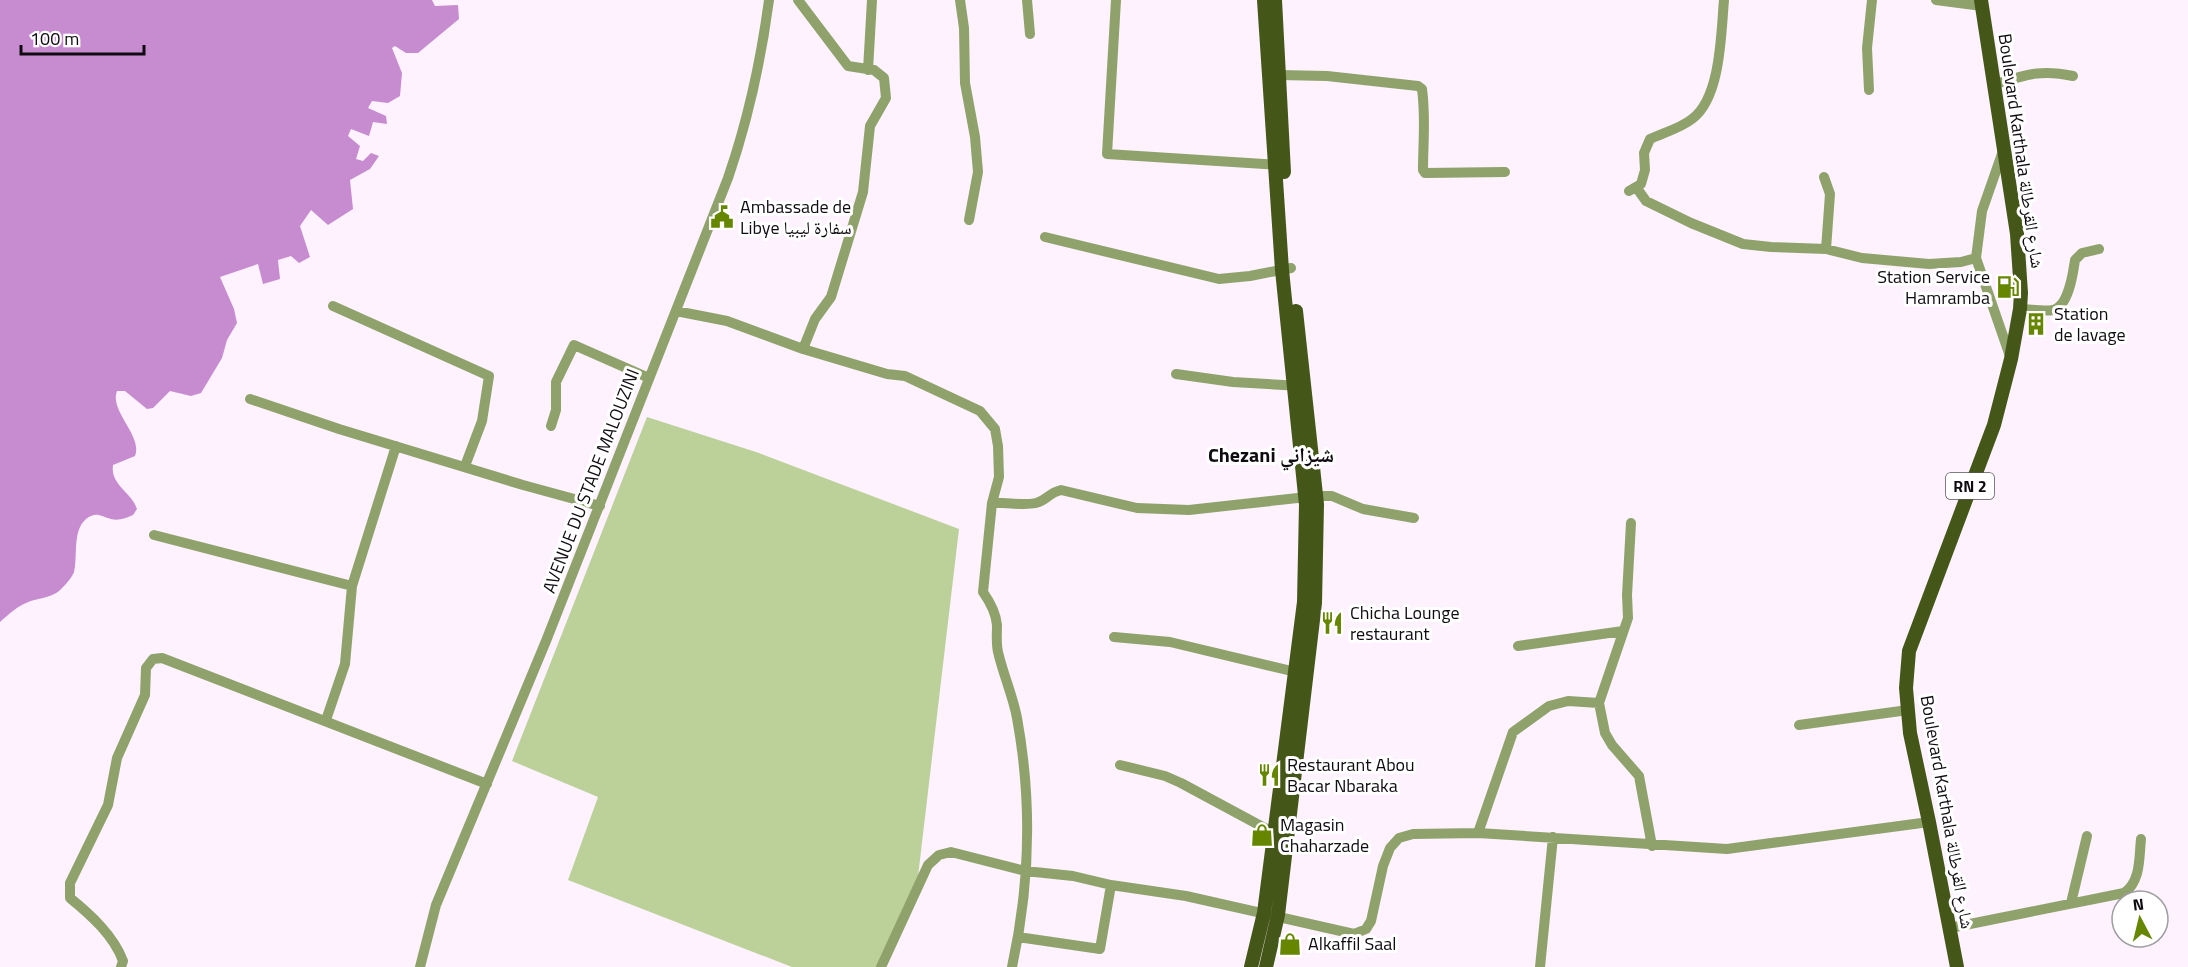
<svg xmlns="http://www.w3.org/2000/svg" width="2188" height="967" font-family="'Titillium Web','Noto Naskh Arabic',sans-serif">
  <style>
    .green { fill: #bcd199 }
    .water { fill: #c78bd0 }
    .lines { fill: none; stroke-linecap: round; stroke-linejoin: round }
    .minor { stroke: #8fa26b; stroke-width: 10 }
    .major { stroke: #445718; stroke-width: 14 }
    .labels { text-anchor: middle; stroke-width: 6; stroke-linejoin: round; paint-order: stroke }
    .shield { fill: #fff; stroke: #575458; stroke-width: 1.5 }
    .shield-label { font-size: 16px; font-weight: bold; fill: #0f0b10 }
    .street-label { font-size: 18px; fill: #0f0b10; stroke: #fff }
    .poi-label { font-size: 18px; fill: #0f0b10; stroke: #fff; text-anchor: start }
    .neighbourhood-label { font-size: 20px; font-weight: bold; fill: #0f0b10; stroke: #fff }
  </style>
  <rect width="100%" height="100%" fill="#fdf2fe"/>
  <path class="green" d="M647,417l112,36 200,76 -42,356 -35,82h-90l-224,-87 30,-83 -86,-36z"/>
  <path class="water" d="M0,0h432l3,6 23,-1 1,14 -41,34h-12l-11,-7 -3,2 10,25 -2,23 -12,7 -16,-2 -4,7 18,8 1,8 -14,-2 -4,14 -18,-7 -3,7 12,10 -4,13 7,2 8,-8 8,3 -9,13 -20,11 3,29 -25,16 -17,-15 -11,16 10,31 -11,6 -8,-7 -13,4 2,19 -17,5 -5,-20 -38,13 14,32 3,14 -10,17 -5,18 -21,35 -10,3 -21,-5 -17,17 -6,1 -22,-18h-8c-8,20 26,45 18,65l-22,9c-3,20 19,27 24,44l-4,6c-7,3 -14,6 -22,4 -10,-3 -15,-8 -25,0 -14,12 -8,38 -12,53 -2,5 -7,11 -11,15 -10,12 -24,10 -37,16 -10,4 -18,12 -26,19z"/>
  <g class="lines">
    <path class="minor" d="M798,0l50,66 26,4 10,8 2,20 -16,28 -7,66 -32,105 -16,22 -12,30
      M960,0l4,28 1,55 10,54 3,35 -9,48
      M1027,0l3,34
      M1116,0l-9,154 173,11
      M1936,0l46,6
      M868,70l4,-70
      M1279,75l48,1 91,10 4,3c4,29 1,53 1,81l2,3 80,-1
      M1995,84c31,-9 45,-15 78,-8
      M1869,90l-2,-42 5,-48
      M2003,151l-21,60 -6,47 35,101
      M1824,177l6,17 -4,55
      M1636,187l10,14 45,22 52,21 28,3 55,2 36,9 67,6 32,-2 15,-4
      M1629,191l12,-7 4,-14 -1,-17 6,-14c13,-6 31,-11 42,-20 29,-21 29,-86 32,-119
      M1045,237l174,42 31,-3 41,-8
      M333,306l156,70 -7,45 -17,45
      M2020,309c10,0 23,3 33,1 16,-4 20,-37 22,-50l7,-7 17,-4
      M676,311l51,10 76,28 84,25 18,2 75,35 15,18 3,17 1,31 -7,26 -9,89c7,10 13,21 14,33 0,9 -1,18 1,27 5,22 15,44 19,66 15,82 13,167 -5,249
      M1176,374l57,8 68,4
      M250,399l89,30 184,56 77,21
      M551,426l5,-16v-28l18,-37 75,33
      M992,503c14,-1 31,3 44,0 12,-3 12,-10 25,-13l76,18 52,2 127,-14h16l31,13 51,9
      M1631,523l-4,72 1,23 -29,85 6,30 7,12 27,31 13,70
      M154,535l198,51
      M1114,637l56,5 130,31
      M1518,646l105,-15
      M326,720l19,-56 7,-78 44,-140
      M1799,725l109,-15
      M1120,765l45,11 16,7 93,50
      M1478,833l35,-101 36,-26 19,-5 31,2
      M2071,903l16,-67
      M1950,928l174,-35c17,-11 15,-36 17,-54
      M1018,937l82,12 11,-64
      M121,967l2,-6c-9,-25 -32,-46 -53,-63v-15l38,-78 9,-47 28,-63 1,-27 7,-9 9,-1 325,126
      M420,967l16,-62 110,-264 182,-463c20,-58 33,-118 41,-178
      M881,967l47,-102 11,-10 12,-3 74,19 48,5 38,9 75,11 168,38 12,-5 5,-8 12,-55 7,-18 9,-10 14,-4 65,-1 249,16 202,-27
      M1540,967l13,-130"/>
    <path class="major" d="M1275,0l9,172
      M1251,967l13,-54 40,-311 2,-97 -24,-235 -18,-270
      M1266,967l12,-52 37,-312 2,-99 -21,-193
      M1957,967l-28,-145 -19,-89 -4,-45 3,-37 85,-226 17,-66 9,-50 1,-16 -4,-59 -36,-234"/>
  </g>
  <defs>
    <g id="civic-bare" transform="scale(1.8)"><path d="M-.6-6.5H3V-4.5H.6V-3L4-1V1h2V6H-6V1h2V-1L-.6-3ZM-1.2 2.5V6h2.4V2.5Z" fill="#668600" stroke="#fff" stroke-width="2.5" paint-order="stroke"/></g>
    <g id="fuel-bare" transform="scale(1.8)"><path d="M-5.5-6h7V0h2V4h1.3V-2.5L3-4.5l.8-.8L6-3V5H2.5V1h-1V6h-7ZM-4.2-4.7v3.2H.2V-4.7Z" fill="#668600" stroke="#fff" stroke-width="2.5" paint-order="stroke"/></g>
    <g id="building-bare" transform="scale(1.8)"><path d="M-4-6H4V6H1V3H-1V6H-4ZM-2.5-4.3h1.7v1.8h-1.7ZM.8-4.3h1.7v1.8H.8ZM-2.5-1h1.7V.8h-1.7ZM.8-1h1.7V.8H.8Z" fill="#668600" stroke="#fff" stroke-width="2.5" paint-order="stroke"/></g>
    <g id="restaurant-bare" transform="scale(1.8)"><path d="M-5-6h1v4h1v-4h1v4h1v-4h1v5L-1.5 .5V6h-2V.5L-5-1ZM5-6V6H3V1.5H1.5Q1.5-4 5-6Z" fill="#668600" stroke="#fff" stroke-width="2.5" paint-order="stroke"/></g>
    <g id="shop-bare" transform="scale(1.8)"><path d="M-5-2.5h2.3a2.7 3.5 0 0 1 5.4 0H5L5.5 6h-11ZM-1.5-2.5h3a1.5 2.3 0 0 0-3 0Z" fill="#668600" stroke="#fff" stroke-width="2.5" paint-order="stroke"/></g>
  </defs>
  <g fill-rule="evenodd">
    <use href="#civic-bare" x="722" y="217"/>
    <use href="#fuel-bare" x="2008" y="287"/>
    <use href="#building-bare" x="2036" y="324"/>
    <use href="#restaurant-bare" x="1332" y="623"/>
    <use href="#restaurant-bare" x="1269" y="775"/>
    <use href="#shop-bare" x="1262" y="835"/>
    <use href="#shop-bare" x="1290" y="944"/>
  </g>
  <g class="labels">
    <rect class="shield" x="1946" y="473" width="48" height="26" rx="4.5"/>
    <g class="shield-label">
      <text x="1970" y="492">RN 2</text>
    </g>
    <g class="street-label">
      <text transform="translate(2021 151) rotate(82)" y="6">Boulevard Karthala شارع القرطالة</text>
      <text transform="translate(591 481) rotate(-69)" y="6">AVENUE DU STADE MALOUZINI</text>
      <text transform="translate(1947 812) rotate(80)" y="6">Boulevard Karthala شارع القرطالة</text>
    </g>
    <g class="poi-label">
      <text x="740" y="213">Ambassade de<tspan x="740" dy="21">Libye سفارة ليبيا</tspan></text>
      <text x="1990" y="283" text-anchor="end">Station Service<tspan x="1990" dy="21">Hamramba</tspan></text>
      <text x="2054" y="320">Station<tspan x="2054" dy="21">de lavage</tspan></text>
      <text x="1350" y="619">Chicha Lounge<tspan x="1350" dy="21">restaurant</tspan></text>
      <text x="1287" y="771">Restaurant Abou<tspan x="1287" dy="21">Bacar Nbaraka</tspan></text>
      <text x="1280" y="831">Magasin<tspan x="1280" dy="21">Chaharzade</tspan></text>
      <text x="1308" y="950">Alkaffil Saal</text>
    </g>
    <g class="neighbourhood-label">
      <text x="1271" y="462">Chezani شيزاني</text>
    </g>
  </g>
  <g transform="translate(2140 919) rotate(353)"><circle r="28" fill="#ffffff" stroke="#9f9d9f" stroke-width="1.5"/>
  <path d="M0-4.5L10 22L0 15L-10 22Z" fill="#668600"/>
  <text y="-9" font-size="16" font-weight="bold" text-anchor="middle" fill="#0f0b10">N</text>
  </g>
  <path d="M21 45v9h123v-9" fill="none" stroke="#0f0b10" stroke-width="3"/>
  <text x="30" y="45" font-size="18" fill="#0f0b10" stroke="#ffffff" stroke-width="4.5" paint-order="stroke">100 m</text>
</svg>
